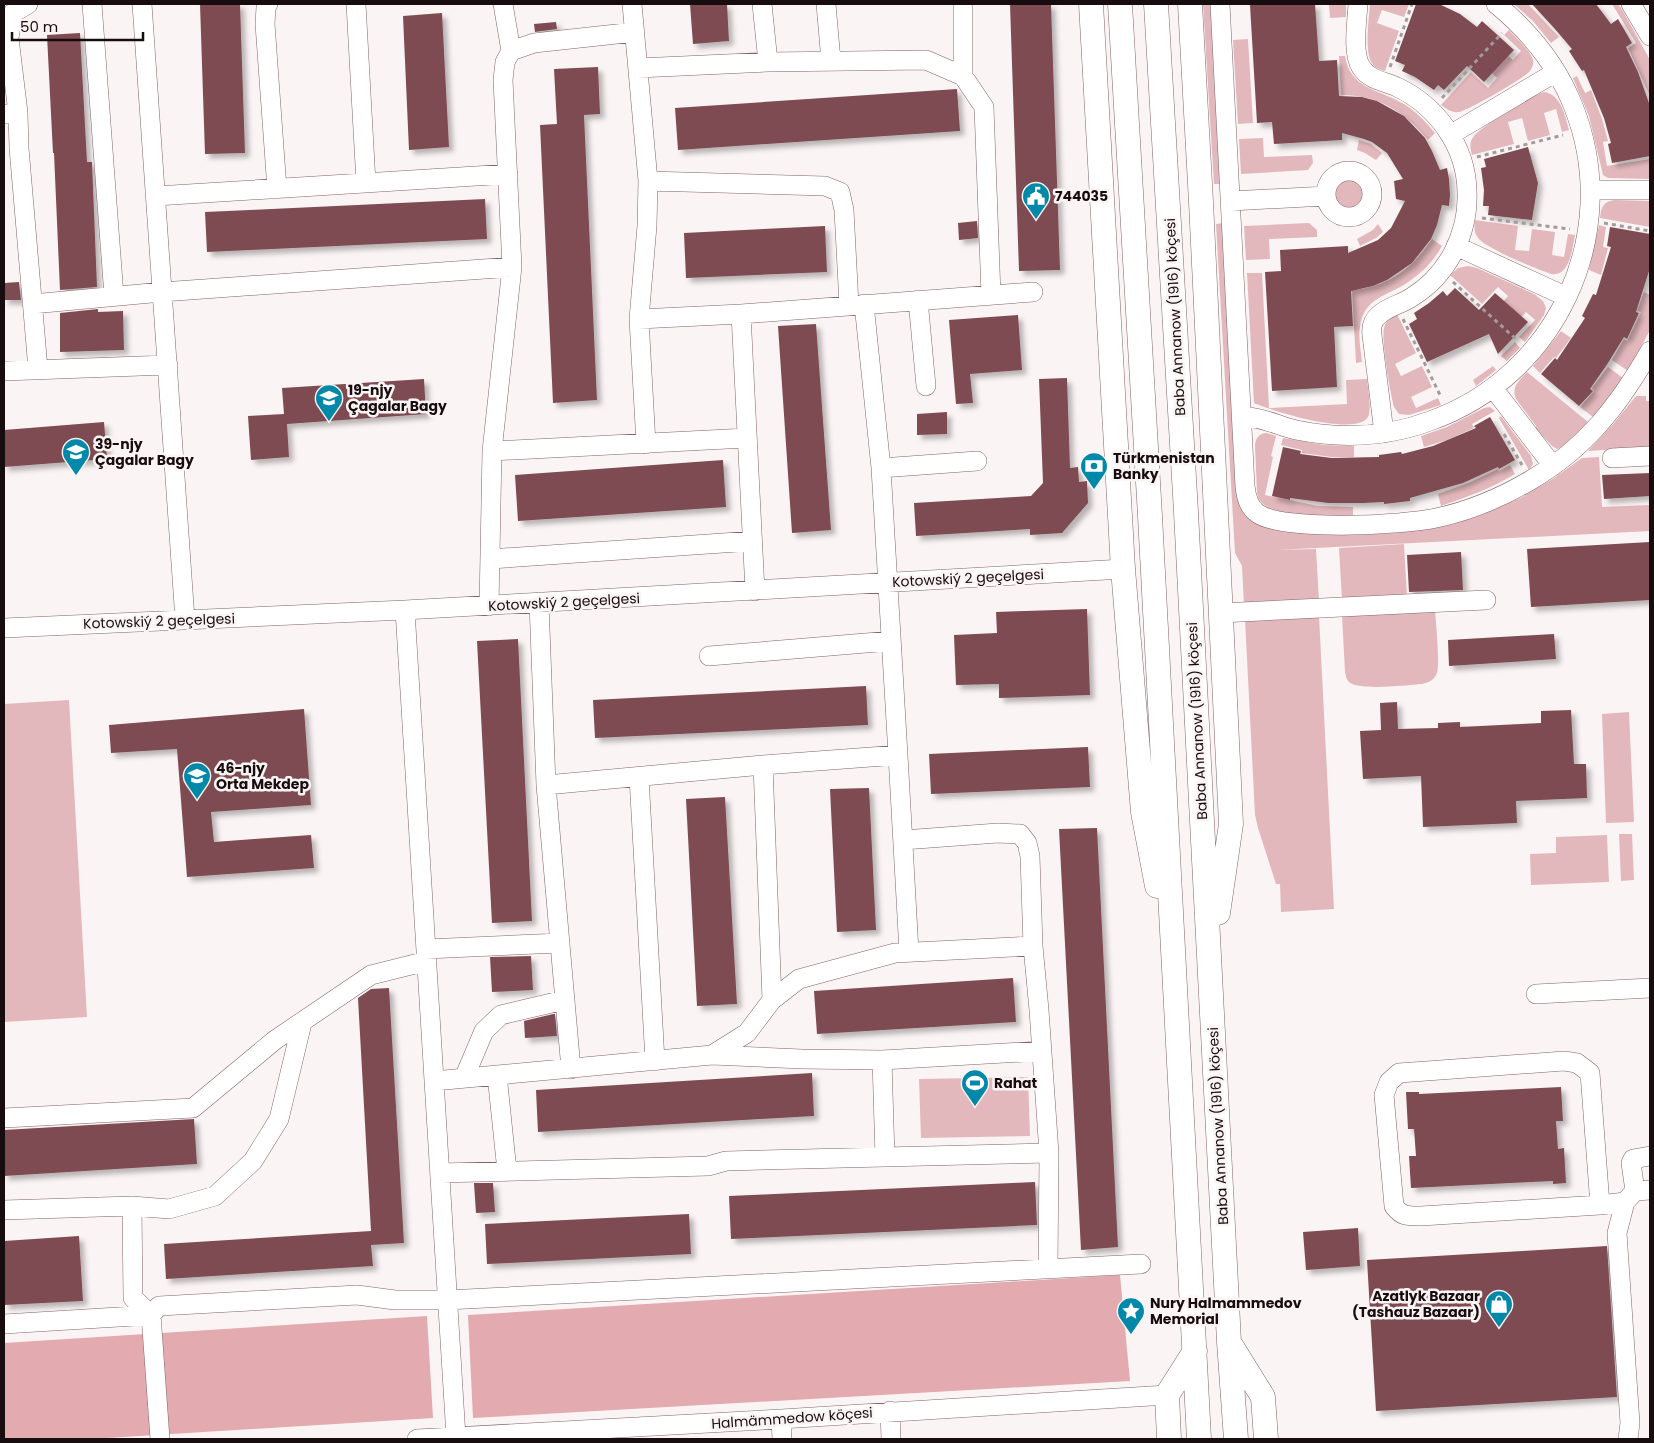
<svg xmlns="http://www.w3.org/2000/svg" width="1654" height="1443" font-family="Poppins,sans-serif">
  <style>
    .green { fill: #e3b8bc }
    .forest { fill: #e3aaaf }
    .building { fill: #7d4c51; filter: url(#shadow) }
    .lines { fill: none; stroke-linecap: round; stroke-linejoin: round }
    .minor-casing { stroke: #816467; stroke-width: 20 }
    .major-casing { stroke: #816467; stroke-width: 25 }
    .path { stroke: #a39b9b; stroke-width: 3; stroke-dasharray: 4 4; stroke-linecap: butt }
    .minor { stroke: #fff; stroke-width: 19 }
    .major { stroke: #fff; stroke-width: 24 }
    .labels { text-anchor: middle; stroke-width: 5; stroke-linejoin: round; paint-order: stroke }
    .poi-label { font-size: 14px; font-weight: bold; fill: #180d0e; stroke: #fbf4f4; text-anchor: start }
    .street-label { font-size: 14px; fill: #180d0e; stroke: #fbf4f4 }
  </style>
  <defs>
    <filter id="shadow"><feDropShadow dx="4.5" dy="4.5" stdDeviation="2.5" flood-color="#0004"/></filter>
  </defs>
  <rect width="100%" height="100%" fill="#fbf4f4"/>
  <path class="green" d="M1203,4h8l11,180h-8z
    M1329,4h17v13l-16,1z
    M1370,4h39l-5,13 -22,-7 -5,13 22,8 -14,40c-5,-1 -10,-3 -13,-8 -8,-11 -3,-45 -2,-59z
    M1514,4h14l31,33 -8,6 -18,-22z
    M1612,4h6l5,7 27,49v36l-22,-48 8,-5z
    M1509,30c6,7 22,21 24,30 1,4 -1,8 -3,11 -7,8 -61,39 -71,41 -8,1 -12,-3 -18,-7l30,-33 17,16 9,-10 -17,-16 16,-17 17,15 8,-9 -17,-16z
    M1248,39l5,84 -15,1 -5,-84z
    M1339,56h6c5,32 32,33 55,46 14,7 25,19 35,31l-7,7c-24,-29 -49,-45 -87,-45z
    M1577,76l8,17 6,-3 11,29 6,22 -5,1 4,24 43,-7v20l-42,-1 -5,-3 -14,-59 -16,-38z
    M1544,92c17,2 21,24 25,38l-7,2 -6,-23 -12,4 6,22 -22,6 -6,-23 -14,4 6,22 -42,11c-2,-7 -3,-13 2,-19 6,-9 59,-41 70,-44z
    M1263,138l1,19 48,-2 1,8 -5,7 -67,4 -2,-35z
    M1359,140l12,4 11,9 -6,7 -11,-7 -8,-3z
    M1333 195a16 16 0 1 1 32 0a16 16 0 1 1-32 0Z
    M1614,200l36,1v26l-50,-9c1,-11 3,-16 14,-18z
    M1475,220l43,6 -3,24 14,1 3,-22 23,3 -3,23 12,2 4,-23 7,1c-3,14 -5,42 -24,39 -15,-5 -63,-25 -72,-35 -5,-5 -5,-12 -4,-19z
    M1224,223l28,297 8,5 9,2 70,7 19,1 37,-2 59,-9 34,-12 34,-15 32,-19 28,-20 17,-1 3,50 48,-2v26l-373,19 39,-1 3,52 -75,4 -2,-39 -7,-13 -19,-329z
    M1309,223l8,7v7l-48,2 1,20 -24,1 -2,-34z
    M1378,224l5,8 -7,6 -16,8 -3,-7 16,-9z
    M1599,225l7,2 -3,20 5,1 -7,27 -12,-5z
    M1432,239l10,7c-8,14 -18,25 -31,34 -20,16 -47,15 -51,47 -2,11 1,24 2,35l-6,1 -4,-73c35,-2 61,-22 80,-51z
    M1468,266l9,2 57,26 9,7 3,7 -2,7 -19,27 -6,-5 16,-17 -9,-8 -16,17 -17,-16 15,-17 -10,-9 -16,17 -32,-29 8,-7z
    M1247,273h15l7,135 78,-4 -1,-24 21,-1c1,9 5,31 1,38 -12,20 -96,-6 -114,-14z
    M1644,292l6,3v35l-22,41 -16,-11 12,-21 3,2 14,-29 -4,-1z
    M1397,314l19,39 -21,11 6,12 21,-10 10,21 -21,10 5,11 22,-10 3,7 -32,10 -10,-1 -5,-7c-4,-15 -13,-67 -10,-79 2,-8 7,-11 13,-14z
    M1561,331l10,7 -15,20 -2,-1 -14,16 -7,-7z
    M1515,342l5,6 -13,13 -6,-5z
    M1493,366l3,4 -20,16 -3,-6z
    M1608,367l15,11 -30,39 -13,-10 14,-16 -2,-3z
    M1527,372l61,50 -26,25 -5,2 -5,-3 -17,-18 1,-2 -20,-27c-5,-12 3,-18 11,-27z
    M1636,396h10v5h4v46l-62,4 26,-28z
    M1490,407l5,4 -23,13 2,4 -27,12 -23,7 -3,-11 26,-9 37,-19z
    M1501,416l30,40 2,8 -4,6 -30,-52z
    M1267,433l9,3 -5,20 2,1 -8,38 53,11 35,1v12c-21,-1 -76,-1 -91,-16 -3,-3 -4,-6 -5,-10l-2,-47c0,-7 4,-13 12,-13z
    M1283,438l41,7 30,1v11h-22l-30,-4v-3l-21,-5z
    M1510,465l5,9c-23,14 -48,23 -74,32l-3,-12 33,-12 27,-13 1,2z
    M1404,544l3,53 -65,3 -3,-52z
    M1435,610c1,13 5,53 2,63 -3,7 -7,9 -15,11 -14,1 -64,7 -73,-2 -3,-3 -3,-6 -4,-10l-3,-57z
    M1319,616l15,293 -53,3 -1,-28h-4l-18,-56 -3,-13 -10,-196z
    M69,700l18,317 -83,5v-318z
    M1629,712l5,110 -28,1 -4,-109z
    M1619,834h13l2,46 -13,1z
    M1607,835l2,47 -78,3 -1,-31 26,-1v-16z
    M1028,1077l2,59 -109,2 -2,-59z"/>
  <path class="forest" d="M1120,1275l10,106 -657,37 -5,-103z
    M427,1316l6,102 -342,21h-87v-96z"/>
  <path class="building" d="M200,4h40l5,149 -40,1z
    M690,4h37l2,37 -36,3z
    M1010,4h41l9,266 -41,1z
    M1271,4h44l4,57 18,-1 2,36 23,1 15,4 27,15 21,22 7,13 8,19 7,-2 2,11 1,16 -1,11 -7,-1 -5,20 -6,14 -19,24 -25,17 -14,6 -22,5 2,35 -19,1 3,60 -65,4 -7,-119 16,-1 -1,-21 68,-4v7l30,-13 13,-12 14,-27 -9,-2 -2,-18 9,-2 -16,-26 -15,-11 -8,-3 -22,-6v7l-68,4 -2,-22 -15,1 -7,-118z
    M1416,4h23l21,10 17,13 5,-6 32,29 -30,32 -17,-16 -23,24 -6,-5 -4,5 -19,-13 -13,-6 3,-6 -10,-4z
    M1532,4h64l15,20 7,-5 14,24 -6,4 12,25 12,34v50l-38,7 -4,-19 3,-1 -7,-25 -20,-48 -2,1 -13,-20 3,-2 -17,-20z
    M442,13l7,134 -40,3 -6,-134z
    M556,22l1,7 -22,3 -1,-8z
    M80,33l7,129h5l5,125 -37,3 -6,-137h-1l-6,-118z
    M598,67l2,47 -16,1 13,285 -44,3 -13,-278 17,-1 -3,-55z
    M957,89l3,42 -282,19 -3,-42z
    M1528,147l10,36 -6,37 -44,-5 1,-9h-6l1,-16 -3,-22 5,-1 -2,-8z
    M485,199l2,40 -280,13 -2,-40z
    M977,221l1,17 -19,2 -1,-17z
    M825,226l2,46 -141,6 -2,-45z
    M1610,227l40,7v34l-14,44 3,1 -12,26 -3,-2 -16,26 -18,26 3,2 -14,15 -38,-32 14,-16 2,2 28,-42 -3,-2 11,-22 3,1 15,-48 -4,-1z
    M19,282l2,18h-17v-17z
    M1455,288l24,22 16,-17 33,29 -30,32 -9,-20 -62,28 -18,-38 8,-5 -3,-6 15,-10 14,-12 4,5z
    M98,309v3l25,-1 1,39 -64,2v-39z
    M1018,315l4,55 -52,4 3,29 -17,1 -7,-84z
    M816,324l15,206 -39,3 -14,-207z
    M1067,378l3,90 8,-1 1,15 8,-1 1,22 -26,30 -32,2v-6l-114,7 -2,-33 117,-7 12,-13 -4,-104z
    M424,379l2,35 -139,10 2,33 -38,3 -3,-44 36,-2 -2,-26z
    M947,412v22l-30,1v-21z
    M1490,417l25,43 -16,9 -1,-2 -35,16 -53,15v3l-26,3v-2l-21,1h-35l-38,-5v2l-18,-4 11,-49 18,4 -1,3 32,4 47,-1v-2l22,-3 1,2 31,-8 43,-18 -2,-2z
    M104,422l3,37 -103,8v-37z
    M723,460l3,47 -208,14 -3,-46z
    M1650,473v23l-46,3 -2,-24z
    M1650,542v58l-119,7 -4,-58z
    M1461,552l2,38 -54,2 -2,-37z
    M1087,609l3,86 -91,3v-14l-43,1 -2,-50 43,-2 -1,-21z
    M1554,634l2,25 -107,7 -1,-26z
    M518,639l14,282 -40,2 -15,-282z
    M866,686l2,39 -273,13 -2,-38z
    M1397,702l1,27 40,-1v-5l22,-1v5l81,-4v-12l30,-1 3,54h12l1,34 -71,3 1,22 -94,4 -2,-51 -58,3 -3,-48 21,-1 -1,-27z
    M304,709l7,96 -100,7 3,30 97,-7 3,33 -127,9 -10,-128 -66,4 -2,-28z
    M1088,747l2,40 -159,7 -2,-40z
    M869,788l7,142 -39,2 -7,-143z
    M725,797l12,207 -40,2 -11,-207z
    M1097,828l21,419 -37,3 -22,-421z
    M531,956l2,34 -41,2 -2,-35z
    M1013,978l3,44 -199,12 -3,-43z
    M389,988l15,255 -33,2 2,21 -207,13 -2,-35 207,-13 -13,-233 13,-9z
    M553,1014h2l2,22 -32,2 -1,-17z
    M812,1073l2,43 -276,16 -2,-42z
    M1561,1087l2,34h-7l2,28 6,-1 2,35 -13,1v-3l-142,7 -2,-32h7l-2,-27h-6l-2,-37h13v2z
    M194,1119l3,45 -193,12v-46z
    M1035,1182l2,43 -306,14 -2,-43z
    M474,1183h19l2,29 -19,1z
    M689,1214l2,40 -204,10 -2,-40z
    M1358,1228l2,38 -54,4 -3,-38z
    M79,1236l4,65 -79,4v-64z
    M1607,1246l10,151 -241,14 -9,-151z"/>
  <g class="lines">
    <g class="minor-casing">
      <path id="minor" d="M92,4l22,292
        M142,4l43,616
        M268,4l-2,3 -1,17 12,165
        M356,4l10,179
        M503,4l8,47
        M632,4l16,177 -1,45 -8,93 7,125
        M762,4l6,58
        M826,4l5,57
        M963,4v72
        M1220,4l25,482c1,10 3,20 12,27 25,19 147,12 179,5 34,-7 66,-21 95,-38 55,-32 88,-75 119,-129
        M1358,4c-1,17 -6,49 3,63 8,13 23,14 36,20 40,19 69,59 70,104 2,42 -19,84 -55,106 -10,7 -25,10 -33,18 -7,6 -8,12 -7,20l12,98
        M1631,4l19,32
        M638,68l130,-6 158,-2 37,16 21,31 7,188
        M18,113l-9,-75 4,-25 15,-9
        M4,114l14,-1 1,35 19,221
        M1450,135l106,-63
        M1326 194a23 23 0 1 1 46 0a23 23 0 1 1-46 0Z
        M648,181l177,5 15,6 4,18 5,95
        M1590,190h60
        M156,196l352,-22
        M1231,201l95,-5
        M1456,246l111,51
        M918,300l8,86
        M32,304l130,-12 350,-25
        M864,304l17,164 17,287
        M741,314l14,277
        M639,319l102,-5 292,-22
        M4,371l164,-6
        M1493,388l60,78
        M1242,417c19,-1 36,9 54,13 45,9 91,7 134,-9 127,-45 193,-187 144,-313 -16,-42 -44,-76 -78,-104
        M492,451l20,-184 -9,-187 2,-18 6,-11 23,-8 101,-11
        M1612,458l38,-2
        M881,468l96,-7
        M490,559l262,-18
        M539,603l7,182 217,-20 135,-10 11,197
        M489,606l3,-155 255,-13
        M405,610l51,827
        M1221,613l265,-13
        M4,628l401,-18 718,-41
        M709,656l181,-15
        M763,765l9,235
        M639,777l16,284
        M546,785l25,284
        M903,840l95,-7 22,1 7,9 3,13 3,90 6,64 10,143 -1,116
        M426,949l134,-6
        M1536,994l114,-6
        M712,1055l90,4 80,1 3,97
        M882,1060l160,-9
        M497,1075l10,96
        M464,1078l20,-47 17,-16 63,-15
        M434,1081l278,-26 35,-22 25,-33 27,-21 96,-26 138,-7
        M4,1118l189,-10 82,-68 96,-65 56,-14
        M440,1173l268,-7 18,-5 323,-8
        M1635,1191l-4,-28 2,-4 17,-3
        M1600,1205l-10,-132 -13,-10 -13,-2 -165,12 -10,9 -5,13 10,111c8,11 14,10 27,10l179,-11 25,-3
        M132,1206l37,3 46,-13 38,-35 26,-42 23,-96
        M4,1210l128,-4 1,92 18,17 9,124
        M4,1324l147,-9 8,-9 198,-11 38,5h52l694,-36
        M890,1411l1,28
        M781,1419l1,20
        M417,1439l364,-20 386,-24
        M1628,1439l2,-16 -13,-190 8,-31 10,-11 15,-1"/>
    </g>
    <g class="major-casing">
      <path id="major" d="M1091,4l32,565 20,243 14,74
        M1120,4l30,512 49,923
        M1156,4l30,508 43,830 7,97
        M1190,4l11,198 30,622 -13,89
        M1232,1347l31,50 3,42
        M1169,1439l-2,-44 28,-44"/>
    </g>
    <path class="path" d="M1390,67l22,-63
      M1442,98l60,-65
      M1477,157l86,-22
      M1482,218l88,11
      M1604,223l46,8
      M1453,282l64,58
      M1403,319l38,78
      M1504,434l18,31"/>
    <use href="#minor" class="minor"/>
    <use href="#major" class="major"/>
  </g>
  <defs>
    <g id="civic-pin" transform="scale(1.4375)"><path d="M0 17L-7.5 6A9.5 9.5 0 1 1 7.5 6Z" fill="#0088a9" stroke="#fbf4f4"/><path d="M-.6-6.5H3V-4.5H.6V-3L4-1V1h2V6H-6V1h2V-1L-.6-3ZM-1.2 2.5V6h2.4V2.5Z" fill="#fff"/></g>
    <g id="school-pin" transform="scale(1.4375)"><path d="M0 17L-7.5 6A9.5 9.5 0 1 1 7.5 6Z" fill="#0088a9" stroke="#fbf4f4"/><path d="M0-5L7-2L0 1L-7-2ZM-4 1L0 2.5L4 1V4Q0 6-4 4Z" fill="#fff"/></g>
    <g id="bank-pin" transform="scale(1.4375)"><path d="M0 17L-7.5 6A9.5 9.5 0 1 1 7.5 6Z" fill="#0088a9" stroke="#fbf4f4"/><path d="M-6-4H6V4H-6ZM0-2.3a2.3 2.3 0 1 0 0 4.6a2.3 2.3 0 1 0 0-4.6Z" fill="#fff"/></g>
    <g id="stadium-pin" transform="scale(1.4375)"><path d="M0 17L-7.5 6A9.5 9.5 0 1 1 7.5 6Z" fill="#0088a9" stroke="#fbf4f4"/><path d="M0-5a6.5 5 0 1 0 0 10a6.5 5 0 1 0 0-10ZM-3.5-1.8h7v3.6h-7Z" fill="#fff"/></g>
    <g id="shop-pin" transform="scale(1.4375)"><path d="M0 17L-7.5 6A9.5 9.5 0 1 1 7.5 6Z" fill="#0088a9" stroke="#fbf4f4"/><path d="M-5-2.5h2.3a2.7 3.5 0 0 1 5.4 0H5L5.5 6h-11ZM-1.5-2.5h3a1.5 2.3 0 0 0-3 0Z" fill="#fff"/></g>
    <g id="sight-pin" transform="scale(1.4375)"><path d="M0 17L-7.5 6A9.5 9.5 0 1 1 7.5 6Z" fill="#0088a9" stroke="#fbf4f4"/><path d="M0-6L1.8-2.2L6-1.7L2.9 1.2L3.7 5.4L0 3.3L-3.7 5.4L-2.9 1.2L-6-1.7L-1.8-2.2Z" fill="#fff"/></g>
  </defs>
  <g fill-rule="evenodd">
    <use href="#civic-pin" x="1036" y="196"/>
    <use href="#school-pin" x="329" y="398"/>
    <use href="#school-pin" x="76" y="452"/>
    <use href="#bank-pin" x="1094" y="466"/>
    <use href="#school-pin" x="197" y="776"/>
    <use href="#stadium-pin" x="975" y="1083"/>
    <use href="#shop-pin" x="1499" y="1304"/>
    <use href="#sight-pin" x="1131" y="1311"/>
  </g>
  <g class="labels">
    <g class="poi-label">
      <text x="1055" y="201">744035</text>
      <text x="348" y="395">19-njy<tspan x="348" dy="16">Çagalar Bagy</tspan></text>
      <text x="95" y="449">39-njy<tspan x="95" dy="16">Çagalar Bagy</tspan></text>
      <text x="1113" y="463">Türkmenistan<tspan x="1113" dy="16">Banky</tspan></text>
      <text x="216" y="773">46-njy<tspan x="216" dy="16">Orta Mekdep</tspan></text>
      <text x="994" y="1088">Rahat</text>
      <text x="1480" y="1301" text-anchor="end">Azatlyk Bazaar<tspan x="1480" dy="16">(Tashauz Bazaar)</tspan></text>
      <text x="1150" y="1308">Nury Halmammedov<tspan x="1150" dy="16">Memorial</tspan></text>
    </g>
    <g class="street-label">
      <text transform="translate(1175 317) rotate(-93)" y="5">Baba Annanow (1916) köçesi</text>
      <text transform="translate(968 578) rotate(-3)" y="5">Kotowskiý 2 geçelgesi</text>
      <text transform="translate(564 602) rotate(-3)" y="5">Kotowskiý 2 geçelgesi</text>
      <text transform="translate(159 621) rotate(-2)" y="5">Kotowskiý 2 geçelgesi</text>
      <text transform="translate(1197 721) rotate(-93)" y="5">Baba Annanow (1916) köçesi</text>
      <text transform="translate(1218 1126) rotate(-93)" y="5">Baba Annanow (1916) köçesi</text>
      <text transform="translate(792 1418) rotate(-4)" y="5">Halmämmedow köçesi</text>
    </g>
  </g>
  <rect width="1654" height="1443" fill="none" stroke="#180d0e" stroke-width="10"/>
  <path d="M12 32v8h131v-8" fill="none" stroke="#180d0e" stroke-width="2.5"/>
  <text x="20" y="32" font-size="15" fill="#180d0e" stroke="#fbf4f4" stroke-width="4" paint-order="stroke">50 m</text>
</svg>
